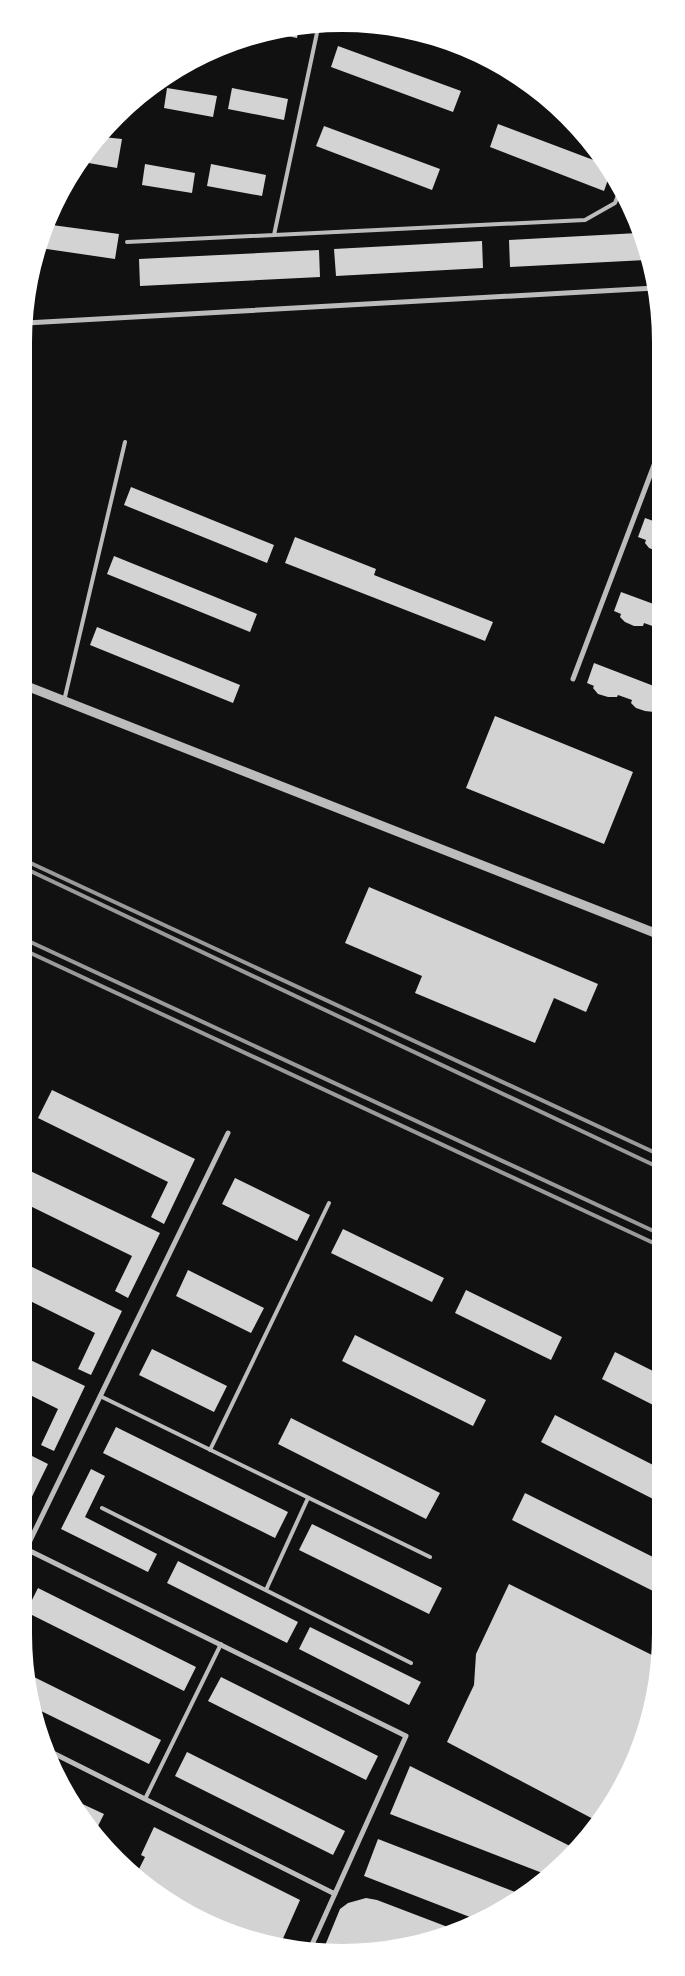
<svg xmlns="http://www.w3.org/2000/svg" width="685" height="1976" font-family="Cabin,sans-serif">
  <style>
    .building { fill: #d3d3d3 }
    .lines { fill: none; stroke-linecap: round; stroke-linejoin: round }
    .service { stroke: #bcbcbc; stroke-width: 4 }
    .minor { stroke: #bcbcbc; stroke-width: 5 }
    .tertiary { stroke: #bcbcbc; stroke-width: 9 }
    .rail { stroke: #9a9a9a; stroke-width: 4 }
  </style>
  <rect width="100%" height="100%" fill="#111"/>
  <path class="building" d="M299,27l-2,11 -19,-4 7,-2z
    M338,46l123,45 -8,21 -122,-45z
    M167,88l50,8 -4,21 -49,-9z
    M232,88l56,11 -4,21 -56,-11z
    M498,124l106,40 6,10 -6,17 -114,-44z
    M324,126l116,43 -8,21 -116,-44z
    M103,137l19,2 -5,29 -34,-6 6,-13z
    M145,164l50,9 -3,20 -50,-8z
    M211,164l55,11 -4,21 -55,-10z
    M52,225l67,9 -4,25 -75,-11z
    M638,233l8,27 -136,7 -1,-27z
    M482,241l1,27 -147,8 -2,-27z
    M319,250l1,27 -180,9 -1,-27z
    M131,487l143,58 -7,18 -143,-58z
    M645,518l14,5v29l-10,-4 -4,-5 1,-3 -8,-3z
    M295,537l81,32 -2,6 119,47 -8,19 -200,-78z
    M114,556l143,58 -7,18 -143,-58z
    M621,592l38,14v27l-1,-5 -14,-5 -1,3h-9l-9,-4 -5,-5 1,-3 -7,-3z
    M97,627l143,58 -7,18 -143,-58z
    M594,663l65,25v23l-4,-2 -1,3 -9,-1 -9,-3 -5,-5 1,-3 -14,-5 -1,2h-9l-10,-3 -5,-6 1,-2 -7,-3z
    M495,716l138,56 -29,72 -138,-56z
    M369,887l229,97 -12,28 -32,-14 -19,45 -120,-50 7,-17 -77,-33z
    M52,1090l143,69 -31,65 -13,-7 17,-35 -130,-64z
    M24,1168l136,65 -32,65 -13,-7 17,-35 -108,-53z
    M235,1178l75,37 -13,26 -75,-37z
    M343,1229l101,49 -12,24 -101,-49z
    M24,1263l98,48 -31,64 -13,-6 17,-36 -71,-35z
    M188,1270l76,38 -13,25 -75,-37z
    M466,1290l96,47 -11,23 -96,-47z
    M355,1335l131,65 -13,26 -131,-65z
    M152,1349l75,37 -13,26 -75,-37z
    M615,1352l46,23v34l-59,-30z
    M24,1357l61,29 -31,65 -13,-6 17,-36 -34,-17z
    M555,1415l106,54v34l-120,-61z
    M291,1418l149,75 -14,26 -148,-75z
    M116,1427l172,85 -13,26 -172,-85z
    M24,1452l24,12 -24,49z
    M91,1469l14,7 -20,41 72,37 -9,18 -87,-43z
    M525,1493l136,68v34l-149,-75z
    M312,1524l130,64 -13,26 -130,-64z
    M178,1561l120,61 -11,21 -120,-60z
    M509,1584l149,74 -8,58 -43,95 -10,10 -150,-79 27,-57 2,-31z
    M38,1588l158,79 -12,24 -158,-79z
    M310,1627l111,55 -12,23 -110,-56z
    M32,1676l129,64 -12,24 -110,-54z
    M221,1677l157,79 -12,24 -158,-79z
    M187,1752l158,79 -12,24 -158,-79z
    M410,1766l162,81 -27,27 -155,-60z
    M76,1801l28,13 -9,18z
    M154,1827l146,73 -19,43 -80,-24 -63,-48 7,-14 -4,-2z
    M378,1839l145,56 -48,24 -111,-43z
    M366,1898l11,2 76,29 -28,12 -101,7 16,-39 8,-6z"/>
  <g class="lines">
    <path class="service" d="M274,235l44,-207
      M127,242l458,-22 30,-17 5,-13
      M64,701l61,-259
      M100,1396l330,161
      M210,1450l119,-247
      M102,1508l309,155
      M266,1590l42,-92
      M145,1799l76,-155"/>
    <path class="minor" d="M26,323l629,-35
      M573,679l86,-227
      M26,1549l380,187 -96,213
      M24,1553l204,-420
      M47,1750l288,144"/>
    <path class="tertiary" d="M24,685l636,250"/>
    <path class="rail" d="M24,860l636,295
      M24,868l636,300
      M24,939l636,295
      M24,950l636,296"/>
  </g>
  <path d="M0 0H685V1976H0ZM342 32H342A310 310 0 0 1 652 342V1634A310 310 0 0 1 342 1944H342A310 310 0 0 1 32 1634V342A310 310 0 0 1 342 32Z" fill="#fff" fill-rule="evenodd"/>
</svg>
